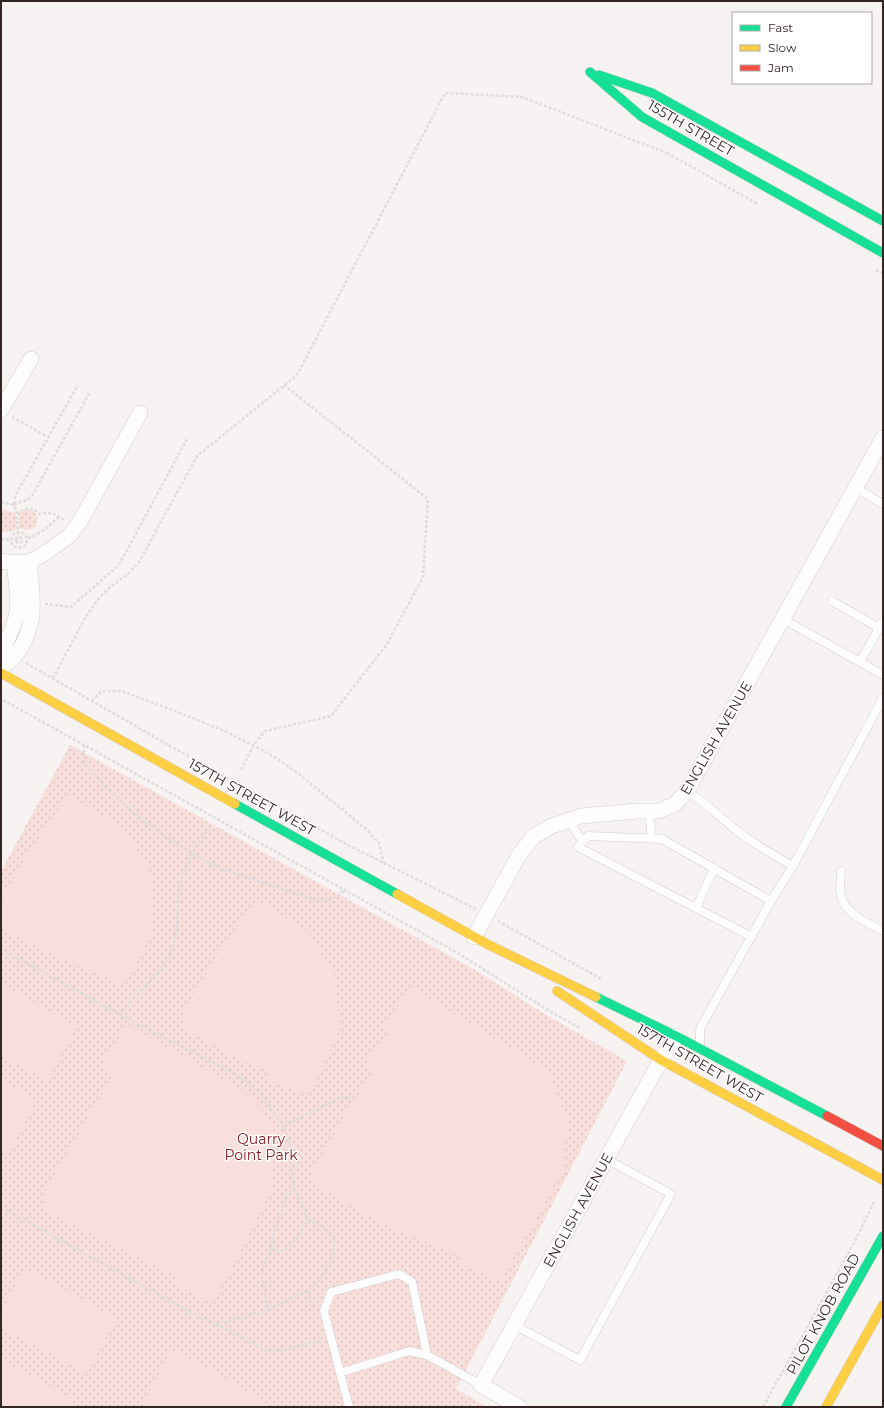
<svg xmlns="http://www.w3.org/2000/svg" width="884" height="1408" font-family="Montserrat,sans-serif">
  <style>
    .park { fill: url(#park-dots) }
    .pitch { fill: #f8dfdc }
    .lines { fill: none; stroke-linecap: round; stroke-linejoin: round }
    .lane-casing { stroke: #d4cbca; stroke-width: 9 }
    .street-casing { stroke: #d4cbca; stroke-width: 16 }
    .fast-casing { stroke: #d4cbca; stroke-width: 10 }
    .slow-casing { stroke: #d4cbca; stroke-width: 10 }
    .jam-casing { stroke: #d4cbca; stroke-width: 10 }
    .path { stroke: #dedcdc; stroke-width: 2.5; stroke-dasharray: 3 2; stroke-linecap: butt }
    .lane { stroke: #fefdfd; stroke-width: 8 }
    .street { stroke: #fefdfd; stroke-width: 15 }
    .fast { stroke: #16e098; stroke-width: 9 }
    .slow { stroke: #ffcf43; stroke-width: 9 }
    .jam { stroke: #f24e42; stroke-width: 9 }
    .labels { text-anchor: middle; stroke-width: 3; stroke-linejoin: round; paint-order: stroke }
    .street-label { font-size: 14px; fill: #342625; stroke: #fff }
    .park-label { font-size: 14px; fill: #8d1a20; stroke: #fff }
  </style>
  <defs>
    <pattern id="park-dots" width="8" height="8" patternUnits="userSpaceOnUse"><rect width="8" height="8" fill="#f8dfdc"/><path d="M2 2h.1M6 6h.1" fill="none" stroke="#d5bfbd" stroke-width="1.8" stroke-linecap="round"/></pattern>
  </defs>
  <rect width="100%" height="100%" fill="#f8f3f3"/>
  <path class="park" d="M4,510l11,3 2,16 -11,3 -5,-1v-20z
    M25,510l9,1 4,7 -2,9 -7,3 -10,-2 -1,-15z
    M70,745l405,225 73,46 79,45 -171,328 31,18h-486v-536z"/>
  <path class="pitch" d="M69,795l58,36 26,45 -1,59 -28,50 -74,-31 -49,-26v-27l25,-46z
    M256,899l53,33 25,42 7,54 -29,61 -3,-1 -3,7 -39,-15 3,-8 -33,-14 -52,-28 -4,-13 31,-54z
    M1,984l76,42 -30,55 -46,-26z
    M412,987l15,10 120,73 20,47 -3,53 -60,104 -2,8 -42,-18 2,-7 -73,-30 -75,-42 -2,-12 38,-68 24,-33 -9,-8 23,-31 -4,-9z
    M126,1024l115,65 20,19 14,28 -3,51 -19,41 -41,76 -40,-21 3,-7 -129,-65 -3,-17 71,-121 -12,-8z
    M1,1080l36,20 -30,56 -6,-4z
    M25,1268l92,50 -30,56 -86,-47v-16z
    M172,1349l94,52 -3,6h-112l-8,-5z
    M1,1359l72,40 -4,8h-68z"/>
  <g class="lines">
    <g class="lane-casing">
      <path id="lane" d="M856,488l27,16
        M832,601l47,27
        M783,619l100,56
        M860,662l23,-41
        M687,791c19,12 32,25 49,39 17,13 37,25 57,36
        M649,811l3,27
        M569,820l13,21
        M841,871c0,6 -1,13 -1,19 1,23 26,32 43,41
        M696,908l18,-40
        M752,937l-174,-90 10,-11 74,3 109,62
        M700,1047v-16l2,-6 69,-124 22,-35 90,-168
        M514,1325l66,35 91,-166 -65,-35
        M427,1355l54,30
        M340,1373l69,-22 18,4 -15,-73 -13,-8 -68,18 -7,19 25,96"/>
    </g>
    <g class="street-casing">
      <path id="street" d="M1,410l30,-51
        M1,561l13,2 15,-1 15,-8 26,-19 11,-15 59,-107
        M1,656c3,-12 9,-21 13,-32 7,-18 2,-42 0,-61
        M1,668c5,-4 11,-8 14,-12 23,-29 18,-60 14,-94
        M474,937l45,-82 15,-19 18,-10 29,-10 56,-5h22l16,-7 12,-13 196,-353
        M519,1407l-38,-22 180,-325 15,-24"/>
    </g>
    <g class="fast-casing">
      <path id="fast" d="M590,72l52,45 241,136
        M599,75l53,18 231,128
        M235,804l162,90
        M596,997l80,39 151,80
        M786,1407l97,-171"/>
    </g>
    <g class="slow-casing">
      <path id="slow" d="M1,673l234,131
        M397,894l92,51 107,52
        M557,991l104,69 222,120
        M826,1407l57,-102"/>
    </g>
    <g class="jam-casing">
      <path id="jam" d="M827,1116l56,30"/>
    </g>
    <path class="path" d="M667,153l91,51
      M876,270l7,3
      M12,417l36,20
      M1,502l13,3 1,3 4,29
      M14,504l1,-8 63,-111
      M14,505c6,-4 13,-3 18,-9l58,-104
      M16,513l13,-5 6,2 4,4c13,-3 16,0 27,7
      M11 540a8 8 0 1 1 16 0a8 8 0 1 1-16 0Z
      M16 540a3 3 0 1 1 6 0a3 3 0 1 1-6 0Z
      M28,538c13,-4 21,-12 31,-21
      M1,539l10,1
      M45,604l26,3 48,-42 68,-126
      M26,663l144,83 178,99 128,64
      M53,678l32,-60 15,-21 9,-9 19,-14 11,-12 58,-106 100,-81 148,-282 77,4 145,56
      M3,700l453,252 95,60 29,16
      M92,701l9,-10h21l76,29 31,13 44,23 26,18 68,56 12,13 5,21
      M84,745v17l9,12 16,17 41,35 43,28 28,15 88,29 17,3 11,-4 7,-7
      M241,770l12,-24 12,-15 66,-15 56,-72 36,-67 5,-78 -144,-114
      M498,921l105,59
      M1,949l120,66 118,61 23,19 21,31 7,20 4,42 -7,8 -14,40 -2,13 -5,10 -4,16 6,35 40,-20 5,21
      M121,1015c15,-24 43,-41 52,-69 6,-19 3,-40 7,-61 4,-20 18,-40 28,-57
      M283,1126l56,-28 12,-1
      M294,1188l14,31
      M1,1207l200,111 19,8 39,21 12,5 7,-1 43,-11
      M271,1249c3,1 6,3 9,2 10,-1 25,-24 28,-32 11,5 19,11 26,21 1,22 -9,36 -26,50
      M220,1326l9,-5 39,-11
      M763,1407l92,-166 20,-41"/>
    <use href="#lane" class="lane"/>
    <use href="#street" class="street"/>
    <use href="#fast" class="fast"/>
    <use href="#slow" class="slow"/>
    <use href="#jam" class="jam"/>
  </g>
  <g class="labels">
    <g class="street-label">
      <text transform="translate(691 128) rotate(30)" y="5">155TH STREET</text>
      <text transform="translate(716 738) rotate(-60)" y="5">ENGLISH AVENUE</text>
      <text transform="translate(252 797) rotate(29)" y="5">157TH STREET WEST</text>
      <text transform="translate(700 1063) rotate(30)" y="5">157TH STREET WEST</text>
      <text transform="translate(578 1210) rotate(-61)" y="5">ENGLISH AVENUE</text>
      <text transform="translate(823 1314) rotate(-61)" y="5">PILOT KNOB ROAD</text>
    </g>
    <g class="park-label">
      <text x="261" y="1144">Quarry<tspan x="261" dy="16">Point Park</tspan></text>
    </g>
  </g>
  <rect width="884" height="1408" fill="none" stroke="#342625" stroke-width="4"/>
  <rect x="732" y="12" width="140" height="72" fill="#ffffff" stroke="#aea8a8"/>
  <rect x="740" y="25" width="20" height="6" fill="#16e098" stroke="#aea8a8"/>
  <text x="768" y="32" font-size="12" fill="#342625">Fast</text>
  <rect x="740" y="45" width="20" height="6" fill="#ffcf43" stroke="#aea8a8"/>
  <text x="768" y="52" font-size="12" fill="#342625">Slow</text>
  <rect x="740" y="65" width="20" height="6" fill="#f24e42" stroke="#aea8a8"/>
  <text x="768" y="72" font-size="12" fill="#342625">Jam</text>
</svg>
